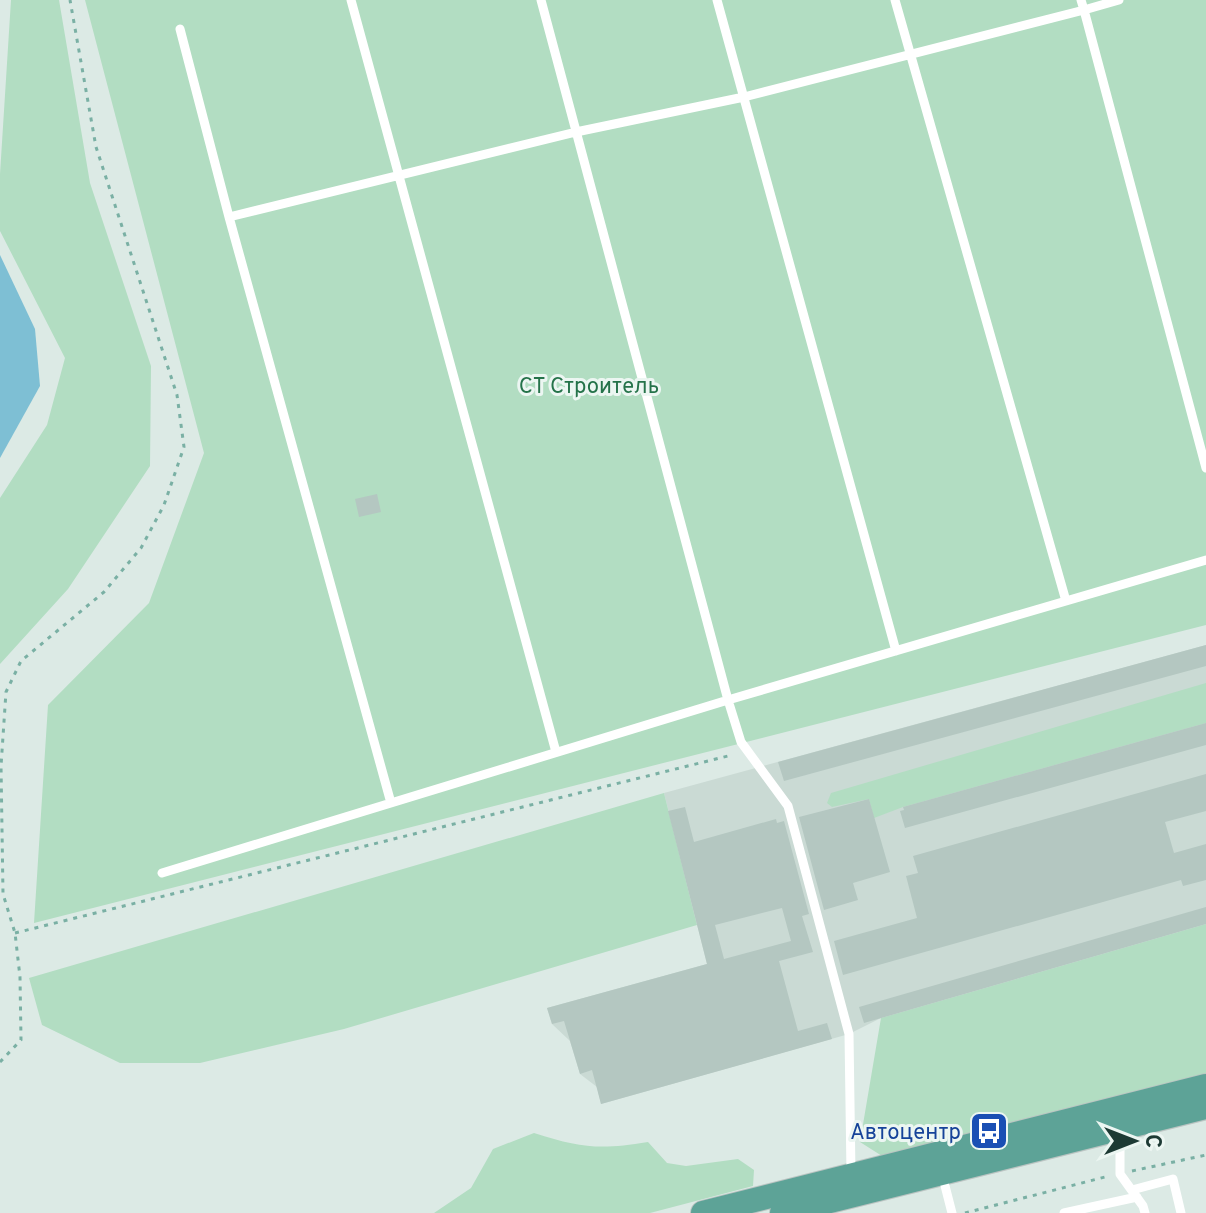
<svg xmlns="http://www.w3.org/2000/svg" width="1206" height="1213" font-family="Overpass,sans-serif">
  <style>
    .built { fill: #cadad4 }
    .green { fill: #b2ddc2 }
    .water { fill: #7ebfd4 }
    .building { fill: #b4c7c1; fill-rule: evenodd }
    .lines { fill: none; stroke-linecap: round; stroke-linejoin: round }
    .primary-casing { stroke: #bbc4c2; stroke-width: 26 }
    .path { stroke: #7ab0a4; stroke-width: 3; stroke-dasharray: 4 6; stroke-linecap: butt }
    .service { stroke: #fff; stroke-width: 9 }
    .primary { stroke: #5da397; stroke-width: 24 }
    .labels { text-anchor: middle; stroke-width: 6; stroke-linejoin: round; paint-order: stroke }
    .park-label { font-size: 22px; fill: #25734a; stroke: #ecf6f2 }
    .transit-label { font-size: 22px; fill: #164399; stroke: #ecf6f2; text-anchor: end }
  </style>
  <rect width="100%" height="100%" fill="#dceae5"/>
  <path class="built" d="M1206,645v279l-325,94 -32,16 -248,70 -4,-17 -17,-13 -10,-33 -18,-17 -5,-16 160,-44 -43,-171z"/>
  <path class="green" d="M11,0h48l31,183 61,183 -1,100 -82,123 -68,75v-166l47,-73 18,-67 -65,-127v-57z
    M85,0h1121v625l-1172,298 14,-218 101,-102 55,-150z
    M1206,683v40l-303,84 -29,11 -5,-19 -37,8 -5,-4 4,-10z
    M664,793l33,132 -353,104 -144,34h-80l-78,-38 -13,-47z
    M1206,924v151l-324,81 -22,-14 21,-124z
    M534,1133c47,15 66,17 114,9l19,21 19,3 52,-7 16,11 -1,16 -103,27h-216l37,-25 22,-39z"/>
  <path class="water" d="M0,255l35,74 5,57 -40,72z"/>
  <path class="building" d="M377,494l4,18 -22,5 -4,-18z
    M1206,645v21l-422,115 -6,-19z
    M1206,723v22l-301,83 -5,-17 4,-1 -1,-3z
    M1206,774v37l-41,11 9,31 32,-9v36l-23,6 -2,-6 -338,95 -9,-34 83,-23 -11,-42 12,-3 -5,-17z
    M869,799l21,73 -37,11 5,17 -34,10 -25,-93z
    M685,807l9,35 82,-23 1,4 7,-2 25,93 -7,2 11,36 -34,9 19,70 29,-8 5,16 -231,65 -9,-34 -12,4 -16,-53 -12,3 -5,-16 160,-44 -39,-153zM782,908l9,33 -67,18 -9,-34z
    M1206,907v17l-342,99 -5,-16z"/>
  <g class="lines">
    <g class="primary-casing">
      <path id="primary" d="M703,1213l503,-127
        M782,1213l424,-106"/>
    </g>
    <path class="path" d="M15,933l717,-178
      M0,1062l21,-22 -1,-63 -5,-44 -12,-39 -2,-128 5,-74 15,-31 83,-69 37,-44 23,-43 20,-58 -7,-52 -81,-248 -26,-147
      M1132,1171l74,-16
      M965,1213l144,-37"/>
    <path class="service" d="M351,0l205,752
      M541,0l187,700 13,42 47,64 61,228 2,140
      M717,0l179,651
      M895,0l171,601
      M1119,0l-35,10 122,458
      M180,29l49,188 162,586
      M229,217l347,-85 168,-35 340,-87 -3,-10
      M162,873l566,-173 478,-140
      M1120,1132v42l23,32 2,7
      M942,1174l10,39
      M1132,1190l41,-11 8,34
      M1064,1213l73,-16"/>
    <use href="#primary" class="primary"/>
  </g>
  <defs>
    <g id="bus-square" transform="scale(2)"><rect x="-9" y="-9" width="18" height="18" rx="4" fill="#1a4fb4" stroke="#ecf6f2"/><path d="M-5-6H5V4H4V6H2V4H-2V6H-4V4H-5ZM-3.5-4V0h7V-4ZM-3.5 1.2v1.5H-2V1.2ZM2 1.2v1.5H3.5V1.2Z" fill="#fff"/></g>
  </defs>
  <g fill-rule="evenodd">
    <use href="#bus-square" x="989" y="1131"/>
  </g>
  <g class="labels">
    <g class="park-label">
      <text x="589" y="393">СТ Строитель</text>
    </g>
    <g class="transit-label">
      <text x="961" y="1139">Автоцентр</text>
    </g>
  </g>
  <g transform="translate(1134 1141) rotate(90)" stroke="#ecf6f2" stroke-width="6" paint-order="stroke">
  <path d="M0-6L14 30L0 20L-14 30Z" fill="#1d3a34"/>
  <text y="-12" font-size="22" font-weight="bold" text-anchor="middle" fill="#1d3a34">С</text>
  </g>
</svg>
